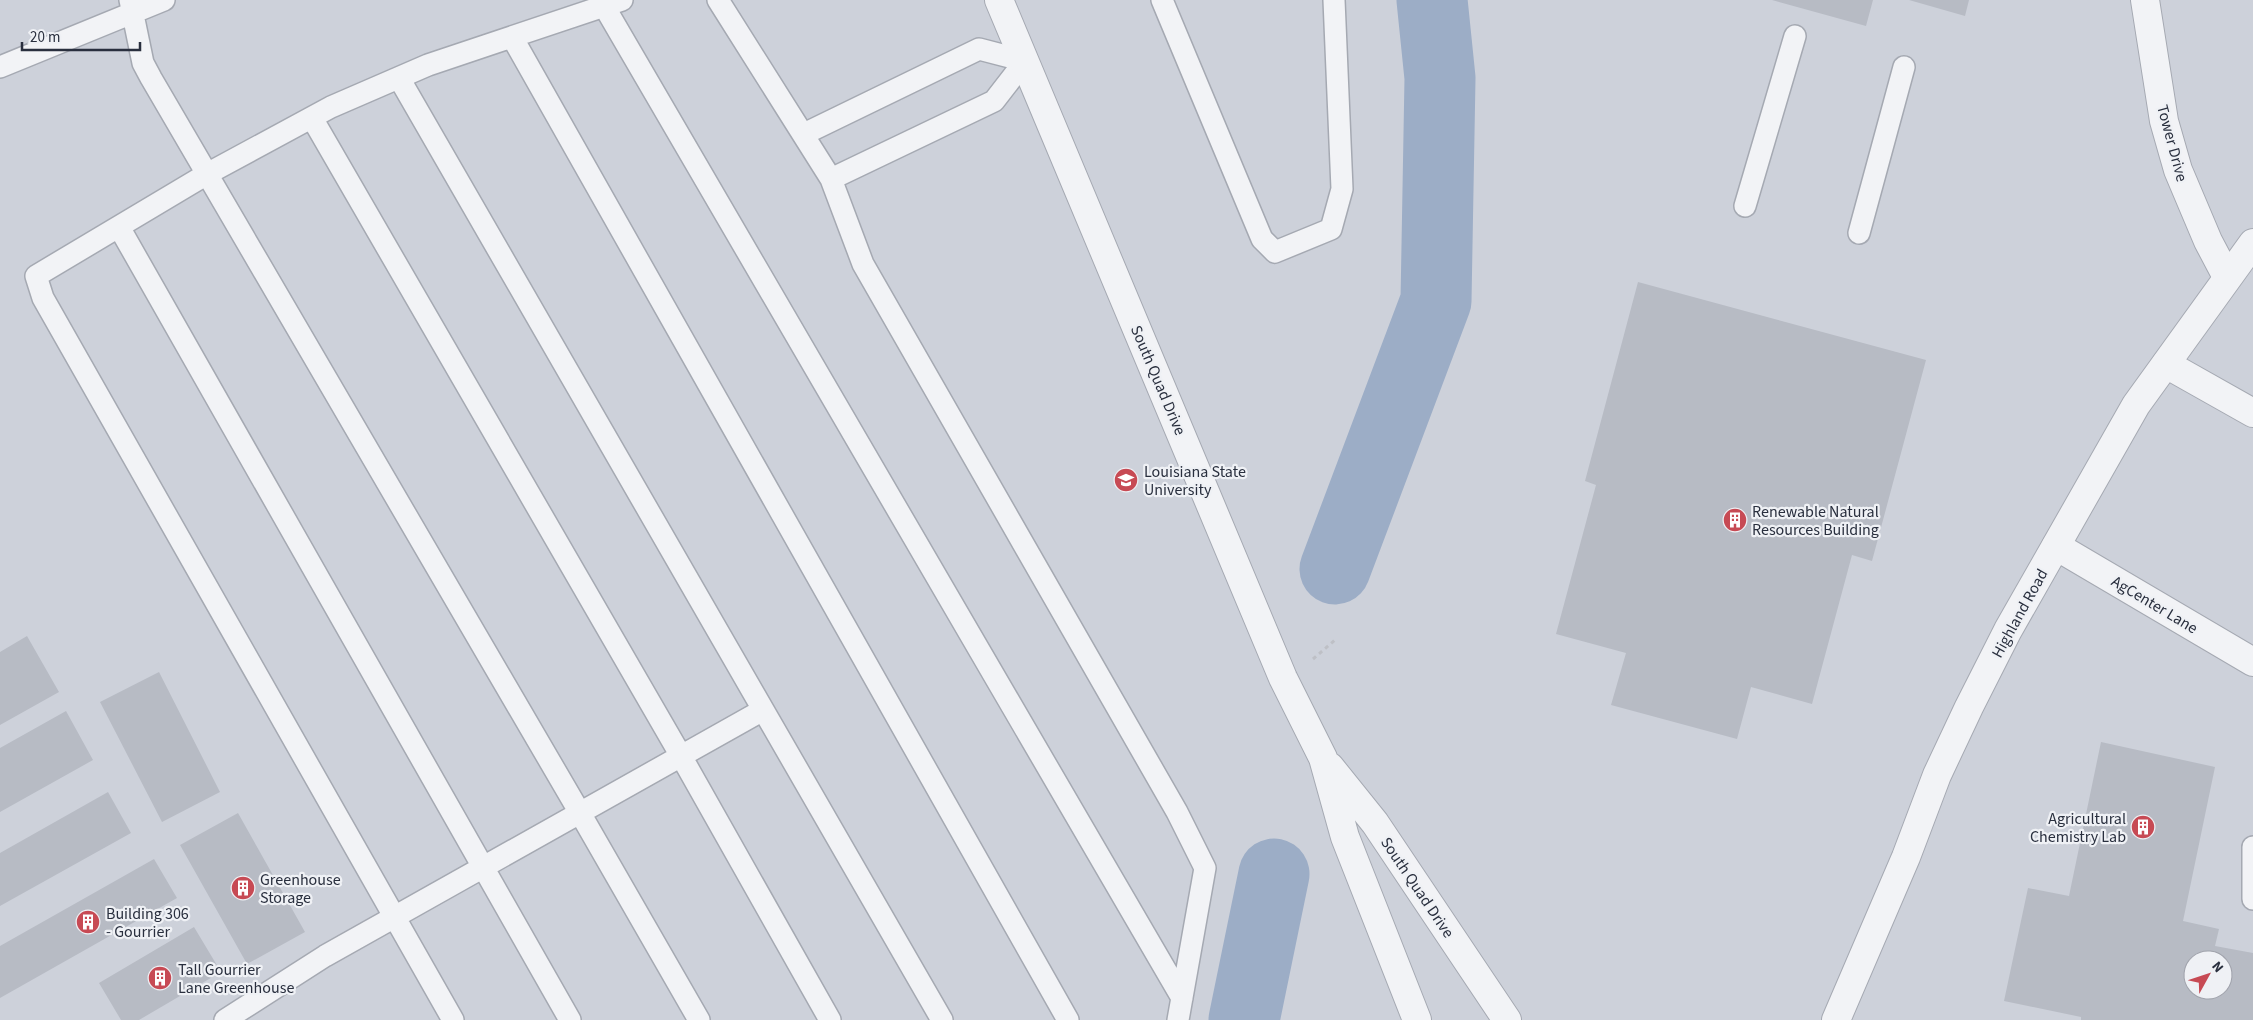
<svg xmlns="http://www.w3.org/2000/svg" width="2253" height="1020" font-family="'Source Sans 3',sans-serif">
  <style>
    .built { fill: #cdd1da; fill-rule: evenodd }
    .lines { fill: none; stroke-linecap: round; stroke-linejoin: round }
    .river { stroke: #9cadc6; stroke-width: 71 }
    .building { fill: #b7bbc4; fill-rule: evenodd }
    .service-casing { stroke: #a5a9b2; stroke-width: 24 }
    .minor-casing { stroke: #a5a9b2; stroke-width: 30 }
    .tertiary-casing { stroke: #a5a9b2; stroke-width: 30 }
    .path { stroke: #bec0c6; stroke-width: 3; stroke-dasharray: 4 4; stroke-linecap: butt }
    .service { stroke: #f2f3f6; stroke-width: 21 }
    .minor { stroke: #f2f3f6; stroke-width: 28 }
    .tertiary { stroke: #f2f3f6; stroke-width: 28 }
    .labels { text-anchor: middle; stroke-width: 4.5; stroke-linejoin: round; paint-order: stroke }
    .street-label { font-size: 16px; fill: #292f3e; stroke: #eff1f5 }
    .poi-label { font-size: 16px; fill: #292f3e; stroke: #eff1f5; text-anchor: start }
  </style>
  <rect width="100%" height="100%" fill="#dfe2e8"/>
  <path class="built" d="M0,0h2253v1020h-2253zM2193,960h30v30h-30z"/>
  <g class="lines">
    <path class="river" d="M1335,569l101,-268 4,-223 -8,-78
      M1244,1020l30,-146"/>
  </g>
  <path class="building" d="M1772,0h101l-7,26z
    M1909,0h60l-4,16z
    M1638,282l288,78 -54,201 -20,-6 -40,149 -61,-17 -14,52 -126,-34 15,-52 -70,-19 40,-149 -11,-4z
    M27,636l32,56 -59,33v-73z
    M159,672l61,120 -58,30 -62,-120z
    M66,711l27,49 -93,52v-64z
    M2101,742l114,25 -32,154 36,8 -4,17 38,7v67h-172v-3l-77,-16 24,-113 41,8zM2193,960h30v30h-30z
    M108,792l23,41 -131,73v-53z
    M238,813l67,119 -58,32 -67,-119z
    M154,859l23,39 -177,100v-52z
    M194,927l27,45 -82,48h-18l-22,-37z"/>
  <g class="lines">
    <g class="service-casing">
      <path id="service" d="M130,0l13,63 8,15 429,735 119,207
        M718,0l113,179 32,85 314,548 28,56 -27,152
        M1162,0l100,239 13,13 56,-23 11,-40 -8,-189
        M604,6l578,992
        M512,37l556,983
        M0,67l164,-67
        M399,78l543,942
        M312,118l369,638 149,264
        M804,134l175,-85 46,12 -31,40 -163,78
        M1745,206l50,-170
        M119,227l451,793
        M1859,233l45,-166
        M2253,847v52
        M225,1020l100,-64 438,-246
        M453,1020l-410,-722 -7,-22 171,-102 124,-67 97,-42 194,-65"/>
    </g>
    <g class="minor-casing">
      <path id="minor" d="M2145,0l19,121 14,49 30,71 19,36
        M2166,364l87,49
        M2056,546l197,116"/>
    </g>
    <g class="tertiary-casing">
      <path id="tertiary" d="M999,0l284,678 40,80 22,79 72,183
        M1330,767l45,56 132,197
        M1836,1020l70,-163 31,-82 32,-68 39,-77 128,-225 117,-162"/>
    </g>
    <path class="path" d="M1313,659l22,-19"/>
    <use href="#service" class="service"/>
    <use href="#minor" class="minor"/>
    <use href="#tertiary" class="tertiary"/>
  </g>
  <defs>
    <g id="university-disc" transform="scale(1.25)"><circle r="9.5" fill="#c74a54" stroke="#eff1f5"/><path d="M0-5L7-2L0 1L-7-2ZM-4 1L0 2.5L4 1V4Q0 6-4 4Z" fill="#fff"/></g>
    <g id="building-disc" transform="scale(1.25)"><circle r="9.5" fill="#c74a54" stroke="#eff1f5"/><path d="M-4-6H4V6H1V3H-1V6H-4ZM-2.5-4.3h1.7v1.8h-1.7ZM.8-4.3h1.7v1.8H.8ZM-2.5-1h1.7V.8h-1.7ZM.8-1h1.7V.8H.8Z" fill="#fff"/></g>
  </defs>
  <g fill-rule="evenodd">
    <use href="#university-disc" x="1126" y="480"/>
    <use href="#building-disc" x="1735" y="520"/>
    <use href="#building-disc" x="2143" y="827"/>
    <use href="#building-disc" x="243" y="888"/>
    <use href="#building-disc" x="88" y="922"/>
    <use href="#building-disc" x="160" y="978"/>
  </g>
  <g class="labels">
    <g class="street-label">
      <text transform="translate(2173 143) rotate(75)" y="6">Tower Drive</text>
      <text transform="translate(1159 380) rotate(67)" y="6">South Quad Drive</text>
      <text transform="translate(2155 604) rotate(31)" y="6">AgCenter Lane</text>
      <text transform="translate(2019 613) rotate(-61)" y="6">Highland Road</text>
      <text transform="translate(1418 887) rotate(56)" y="6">South Quad Drive</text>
    </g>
    <g class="poi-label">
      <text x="1144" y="477">Louisiana State<tspan x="1144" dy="18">University</tspan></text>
      <text x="1752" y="517">Renewable Natural<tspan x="1752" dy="18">Resources Building</tspan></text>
      <text x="2126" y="824" text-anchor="end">Agricultural<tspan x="2126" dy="18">Chemistry Lab</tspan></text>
      <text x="260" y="885">Greenhouse<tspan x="260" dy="18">Storage</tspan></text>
      <text x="106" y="919">Building 306<tspan x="106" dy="18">- Gourrier</tspan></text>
      <text x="178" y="975">Tall Gourrier<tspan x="178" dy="18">Lane Greenhouse</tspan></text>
    </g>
  </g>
  <g transform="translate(2208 975) rotate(50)"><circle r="24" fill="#eff1f5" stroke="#a0a3ac"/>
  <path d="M0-4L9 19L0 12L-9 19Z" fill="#c74a54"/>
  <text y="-8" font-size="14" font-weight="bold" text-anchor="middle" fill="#292f3e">N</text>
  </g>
  <path d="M22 42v8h118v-8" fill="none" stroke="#292f3e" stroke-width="2.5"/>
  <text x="30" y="42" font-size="15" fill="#292f3e" stroke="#eff1f5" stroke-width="4" paint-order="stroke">20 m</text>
</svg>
